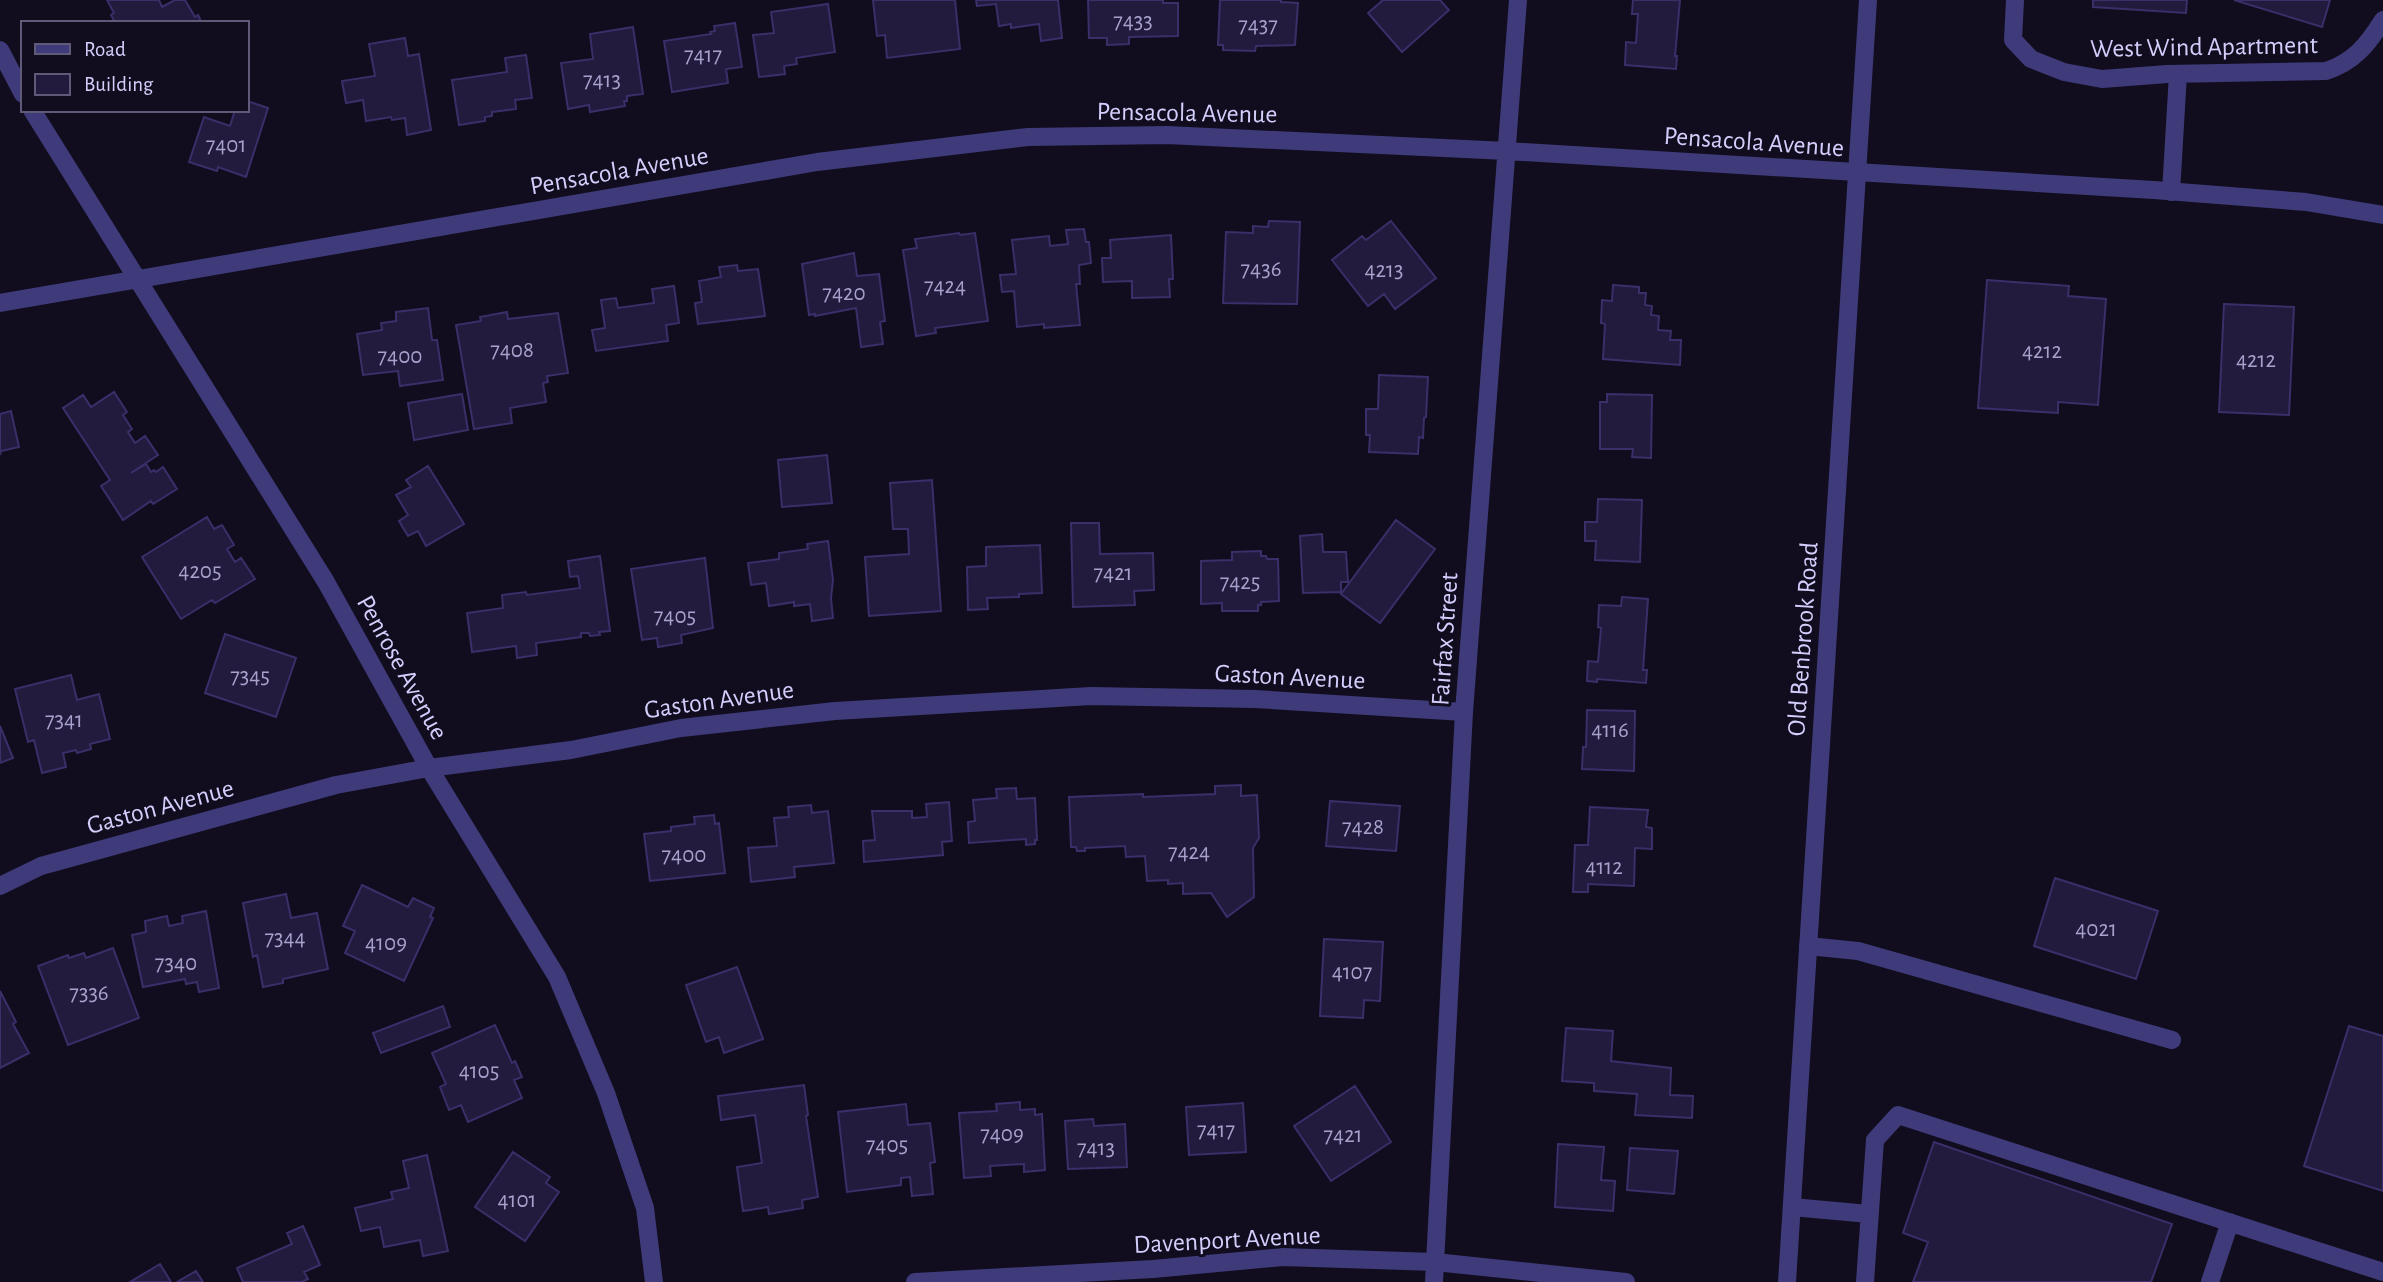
<svg xmlns="http://www.w3.org/2000/svg" width="2383" height="1282" font-family="'Alegreya Sans',sans-serif">
  <style>
    .building { fill: #221b3e; stroke: #3b2e69; stroke-width: 2 }
    .lines { fill: none; stroke-linecap: round; stroke-linejoin: round }
    .service { stroke: #3f3b7b; stroke-width: 18 }
    .minor { stroke: #3f3b7b; stroke-width: 18 }
    .tertiary { stroke: #3f3b7b; stroke-width: 18 }
    .labels { text-anchor: middle; stroke-width: 6; stroke-linejoin: round; paint-order: stroke }
    .number-label { font-size: 23px; fill: #a8a1cc }
    .street-label { font-size: 26px; fill: #d4cefc; stroke: #110d1e }
  </style>
  <rect width="100%" height="100%" fill="#110d1e"/>
  <path class="building" d="M107,0h52l3,7 13,-7h10l10,17 3,-2 4,8h-89l2,-1 -4,-7 3,-2z
    M873,0h82l5,49 -73,9 -2,-23 -8,1z
    M976,0h82l4,38 -21,3 -2,-17 -28,4v-4l-12,2 -3,-22 -19,2z
    M1088,0h75v3h15v33l-49,1v7l-22,1v-7h-18z
    M1220,0h61v2l17,1 -3,42 -39,1 -1,5 -32,-1v-5h-5z
    M1383,0h57l9,10 -47,42 -34,-39z
    M1633,0h47l-5,56h2l-1,13 -51,-4 1,-23 10,1 2,-29h-6z
    M2093,0h94l-1,13 -93,-6z
    M2234,0h96l-8,27z
    M828,4l7,48 -39,6 1,6 -13,2 1,8 -26,3 -6,-42 21,-2 -3,-21z
    M735,23l7,44 -16,2 2,14 -56,9 -8,-51 47,-7 -1,-2 5,-1 -1,-5z
    M633,27l10,67 -16,2v5h-3l1,5 -35,6 -1,-7 -21,4 -7,-46 32,-4 -3,-25z
    M405,38l3,18 11,-2 12,76 -24,5 -2,-17 -13,2 -1,-3 -25,4 -3,-21 -17,3 -4,-22 33,-5 -6,-32z
    M526,55l6,43 -17,2 1,9 -24,3v4l-7,1v4l-26,4 -7,-45 55,-8 -2,-14z
    M247,101l21,7 -22,69 -28,-10 -1,4 -28,-9 15,-45 26,9 5,-16h12z
    M1269,221l31,1 -3,82 -74,-1 3,-71 27,1v-7l15,1z
    M1391,221l45,57 -41,31 -11,-15 -16,12 -36,-46 30,-24 4,4z
    M1084,229l2,13h3l2,21 -12,2 1,19h-4l4,41 -36,3v-4l-27,3 -3,-36 -12,1 -2,-17 16,-1 -4,-34 37,-4 1,10 18,-2 -2,-14z
    M959,233l1,2 15,-2 13,88 -53,7 1,5 -20,3 -13,-86 14,-2 -2,-9z
    M1171,235l2,44h-4l1,18 -38,1v-17l-29,1 -1,-24h9l-1,-18z
    M854,253l3,23 22,-2 6,47 -5,1 3,22 -22,3 -5,-39 -41,8v-2l-6,1 -7,-51z
    M737,265l1,6 20,-2 7,47 -67,8 -3,-21 7,-1 -3,-21 22,-4 -2,-10z
    M1987,280l82,6 -1,10 38,3 -8,106 -40,-3v11l-80,-5z
    M1613,285l26,2v6h7l-1,12 7,1 -1,9 8,1 -1,14 13,1 -1,9h11l-1,25 -77,-6 2,-35 -4,-1 1,-23 10,1z
    M674,286l5,37 -13,2 2,16 -72,10 -4,-21 13,-2 -4,-28 15,-2 2,10 36,-5 -2,-14z
    M2224,304l70,3 -5,108 -70,-3z
    M428,308l4,32h5l6,40 -43,6 -2,-15 -35,4 -6,-41 25,-4 -1,-7 15,-2v-9z
    M507,312l1,7 50,-6 10,60 -21,3 1,6 -5,1 3,19 -36,6 2,15 -38,6 -18,-104 25,-4 -1,-4z
    M1379,375l49,2 -2,40 -2,1 -1,20 -4,-1 -1,17 -49,-2 1,-17h-4v-26h12z
    M114,392l13,20 -4,3 9,14 -4,3 7,11 10,-7 13,19 -27,18 15,-9 5,8 3,-2 2,2 7,-5 14,22 -24,15 -2,-3 -28,19 -22,-34 9,-6 -47,-72 20,-13 8,12z
    M462,394l6,36 -54,10 -6,-37z
    M1607,394l45,1 -1,63 -19,-1 1,-8h-33v-47h7z
    M11,411l8,36 -18,4 -1,4v-41z
    M827,455l5,48 -50,4 -4,-47z
    M428,466l36,58 -38,22 -8,-15 -10,5 -9,-15 9,-6 -12,-20 15,-8 -5,-7z
    M932,480l9,131 -72,5 -4,-59 44,-3 -1,-25h-15l-3,-46z
    M1598,499l44,1 -2,62 -45,-2 1,-19h-11v-19h12z
    M207,517l7,12 8,-4 12,20 -7,4 8,13 6,-4 14,21 -40,24 -3,-3 -31,19 -39,-62z
    M1396,520l39,29 -55,74 -39,-29z
    M1071,523h28l1,31 53,-1 1,37 -20,1 1,14 -62,2z
    M1322,534l1,18h23l2,30h-7v10l-38,1 -3,-57z
    M828,541l5,39 -2,18 2,20 -21,3 -2,-17 -16,2v-4l-25,4 -3,-23 -15,2 -3,-22 31,-4v-6l29,-4 -1,-5z
    M1040,545l2,48 -23,1v3l-32,1 1,11 -20,1 -1,-43 19,-1v-19z
    M1261,551v5h5l1,3h11l1,42 -18,1v3h-3v6h-36v-8l-21,1v-43l31,-1v-8z
    M600,556l10,75 -11,1 1,3 -10,1 -1,-3h-8v4l-45,6 1,12 -20,3 -1,-12 -44,6 -5,-39 36,-5 -1,-13 24,-3 1,3 53,-7 -2,-12 -8,1 -2,-16z
    M705,558l8,70 -32,7 1,8 -24,4 -1,-9 -15,2 -11,-71z
    M1622,597l26,2 -5,71h4l-1,13 -49,-4v3l-10,-1 1,-20 10,1 3,-34 -3,-1 1,-22 22,1z
    M225,634l71,24 -20,59 -71,-24z
    M71,675l6,25 22,-6 11,45 -20,5 1,5 -14,4 -1,-3 -13,3 3,14 -24,6 -8,-33 -6,2 -13,-53z
    M1587,710l48,1 -1,60 -52,-2 1,-22h3z
    M0,726l13,32 -13,5z
    M1241,785v11l16,-1 2,43 -6,10 1,49 -27,20 -16,-24 -28,1v-11l-15,1v-4l-21,1 -2,-25 -19,1 -1,-11 -40,2v3h-8l-1,-4h-5l-2,-50 74,-3v3l72,-3v-8z
    M1016,788l1,11 18,-1 2,42h-2v4l-9,1v-6l-57,4 -1,-21 7,-1 -2,-21 24,-2 -1,-9z
    M1330,801l70,5 -4,45 -70,-5z
    M949,802l3,39 -10,1 1,13 -79,7 -1,-21 12,-1 -3,-29h40v7l15,-1 -1,-13z
    M811,805l1,8 16,-2 6,52 -40,4 1,10 -44,5 -3,-34 29,-2 -3,-28 15,-1 -1,-10z
    M1590,807l58,3 -2,17 6,1v21l-17,-1 -1,38 -46,-2v8h-15l2,-47h13z
    M714,815l1,9 4,-1 6,50 -75,8 -6,-47 27,-3v-4l24,-3 -1,-7z
    M2055,878l103,33 -22,68 -102,-33z
    M362,885l46,22 5,-9 21,10 -4,9 3,1 -29,63 -59,-28 10,-22 -12,-5z
    M286,894l5,24 26,-5 11,56 -45,10v4l-20,4 -6,-32 -4,2 -10,-54z
    M206,911l13,77 -20,4 -2,-10 -11,2 -1,-5 -42,8 -11,-52 14,-3 -1,-11 22,-5 2,10 14,-3 -1,-7z
    M1324,939l59,3 -3,59 -16,-1 -1,18 -43,-2z
    M113,948l26,70 -71,27 -30,-79 30,-11 1,3 15,-5 2,5z
    M737,967l26,72 -39,14 -5,-16 -13,5 -20,-57z
    M0,991l16,31 -3,2 16,29 -29,15z
    M443,1006l7,21 -69,26 -8,-20z
    M495,1025l17,38 3,-2 7,16 -8,3 8,18 -54,24 -7,-17 -12,5 -9,-23 6,-3 -14,-31z
    M2349,1026l34,10v155l-79,-25z
    M1566,1028l47,3 -2,30 60,7 -1,27 23,1 -1,22 -57,-3 2,-21 -43,-3v-8l-32,-2z
    M804,1085l4,30 -2,1 12,81 -16,3 1,8 -34,6 -1,-7 -25,4 -6,-44 25,-4 -7,-48 -34,5 -3,-24z
    M1355,1086l36,56 -60,39 -37,-55z
    M1020,1102v8l15,-1v6l7,-1 3,56 -21,2v-8l-34,2 1,10 -27,2 -5,-65 38,-2 -1,-7z
    M1243,1103l3,49 -57,3 -3,-48z
    M906,1104l2,21 22,-2 5,39 -5,1 3,31 -21,2 -2,-19 -9,1v7l-54,7 -9,-80z
    M1093,1119l1,7 31,-2 2,43 -59,2 -3,-48z
    M1934,1142l238,82 -21,58h-238l15,-40 -25,-9z
    M1558,1144l46,3 -3,33 14,1 -2,30 -58,-4z
    M1630,1148l48,3 -4,43 -47,-4z
    M513,1152l37,25 -4,6 13,9 -34,49 -50,-34z
    M427,1155l21,96 -25,5 -3,-16 -36,7 -4,-20 -19,4 -6,-23 38,-9 -2,-7 18,-4 -6,-27z
    M303,1226l17,39 -16,7 4,7 -6,3h-59l-6,-14 55,-24 -5,-11z
    M160,1264l11,18h-41z
    M196,1271l7,11h-26z"/>
  <g class="lines">
    <path class="service" d="M2015,0l-2,40 18,19 33,13 38,7 65,-5 159,-3c28,-9 42,-27 57,-51
      M2171,192l7,-118
      M1808,946l50,5 314,89
      M1792,1207l77,7
      M1865,1282l10,-142 23,-25 485,157
      M2210,1282l20,-60"/>
    <path class="minor" d="M0,50l23,44
      M32,110l294,472 103,186 128,209 49,116 39,115 9,74
      M0,303l817,-141 211,-25 139,-2 340,16 647,39 152,12 77,13
      M0,886l41,-20 295,-81 93,-17 142,-18 110,-22 154,-17 256,-15 164,3 209,13
      M915,1282l238,-13 130,-12 152,5 191,20
      M1434,1282l30,-570 54,-712"/>
    <path class="tertiary" d="M1787,1282l81,-1282"/>
  </g>
  <g class="labels">
    <g class="number-label">
      <text x="1133" y="28">7433</text>
      <text x="1258" y="32">7437</text>
      <text x="703" y="62">7417</text>
      <text x="602" y="87">7413</text>
      <text x="226" y="152">7401</text>
      <text x="1261" y="276">7436</text>
      <text x="1384" y="277">4213</text>
      <text x="945" y="293">7424</text>
      <text x="844" y="300">7420</text>
      <text x="512" y="357">7408</text>
      <text x="2042" y="358">4212</text>
      <text x="400" y="363">7400</text>
      <text x="2256" y="367">4212</text>
      <text x="200" y="578">4205</text>
      <text x="1113" y="580">7421</text>
      <text x="1240" y="589">7425</text>
      <text x="675" y="623">7405</text>
      <text x="250" y="683">7345</text>
      <text x="64" y="727">7341</text>
      <text x="1610" y="737">4116</text>
      <text x="1363" y="834">7428</text>
      <text x="1189" y="859">7424</text>
      <text x="684" y="862">7400</text>
      <text x="1604" y="874">4112</text>
      <text x="2096" y="936">4021</text>
      <text x="285" y="945">7344</text>
      <text x="386" y="950">4109</text>
      <text x="176" y="970">7340</text>
      <text x="1352" y="979">4107</text>
      <text x="89" y="1000">7336</text>
      <text x="479" y="1078">4105</text>
      <text x="1216" y="1137">7417</text>
      <text x="1002" y="1141">7409</text>
      <text x="1343" y="1142">7421</text>
      <text x="887" y="1152">7405</text>
      <text x="1096" y="1155">7413</text>
      <text x="517" y="1207">4101</text>
    </g>
    <g class="street-label">
      <text transform="translate(2204 46) rotate(-1)" y="9">West Wind Apartment</text>
      <text transform="translate(1187 112) rotate(1)" y="9">Pensacola Avenue</text>
      <text transform="translate(1754 141) rotate(4)" y="9">Pensacola Avenue</text>
      <text transform="translate(619 170) rotate(-10)" y="9">Pensacola Avenue</text>
      <text transform="translate(1444 639) rotate(-86)" y="9">Fairfax Street</text>
      <text transform="translate(1802 639) rotate(-86)" y="9">Old Benbrook Road</text>
      <text transform="translate(403 667) rotate(61)" y="9">Penrose Avenue</text>
      <text transform="translate(1290 676) rotate(3)" y="9">Gaston Avenue</text>
      <text transform="translate(719 699) rotate(-8)" y="9">Gaston Avenue</text>
      <text transform="translate(160 806) rotate(-15)" y="9">Gaston Avenue</text>
      <text transform="translate(1227 1239) rotate(-3)" y="9">Davenport Avenue</text>
    </g>
  </g>
  <rect x="21" y="21" width="228" height="91" fill="#110d1e" stroke="#5f5a77" stroke-width="2"/>
  <rect x="35" y="44" width="35" height="10" fill="#3f3b7b" stroke="#5f5a77" stroke-width="2"/>
  <text x="84" y="56" font-size="21" fill="#d4cefc">Road</text>
  <rect x="35" y="74" width="35" height="21" fill="#221b3e" stroke="#5f5a77" stroke-width="2"/>
  <text x="84" y="91" font-size="21" fill="#d4cefc">Building</text>
</svg>
